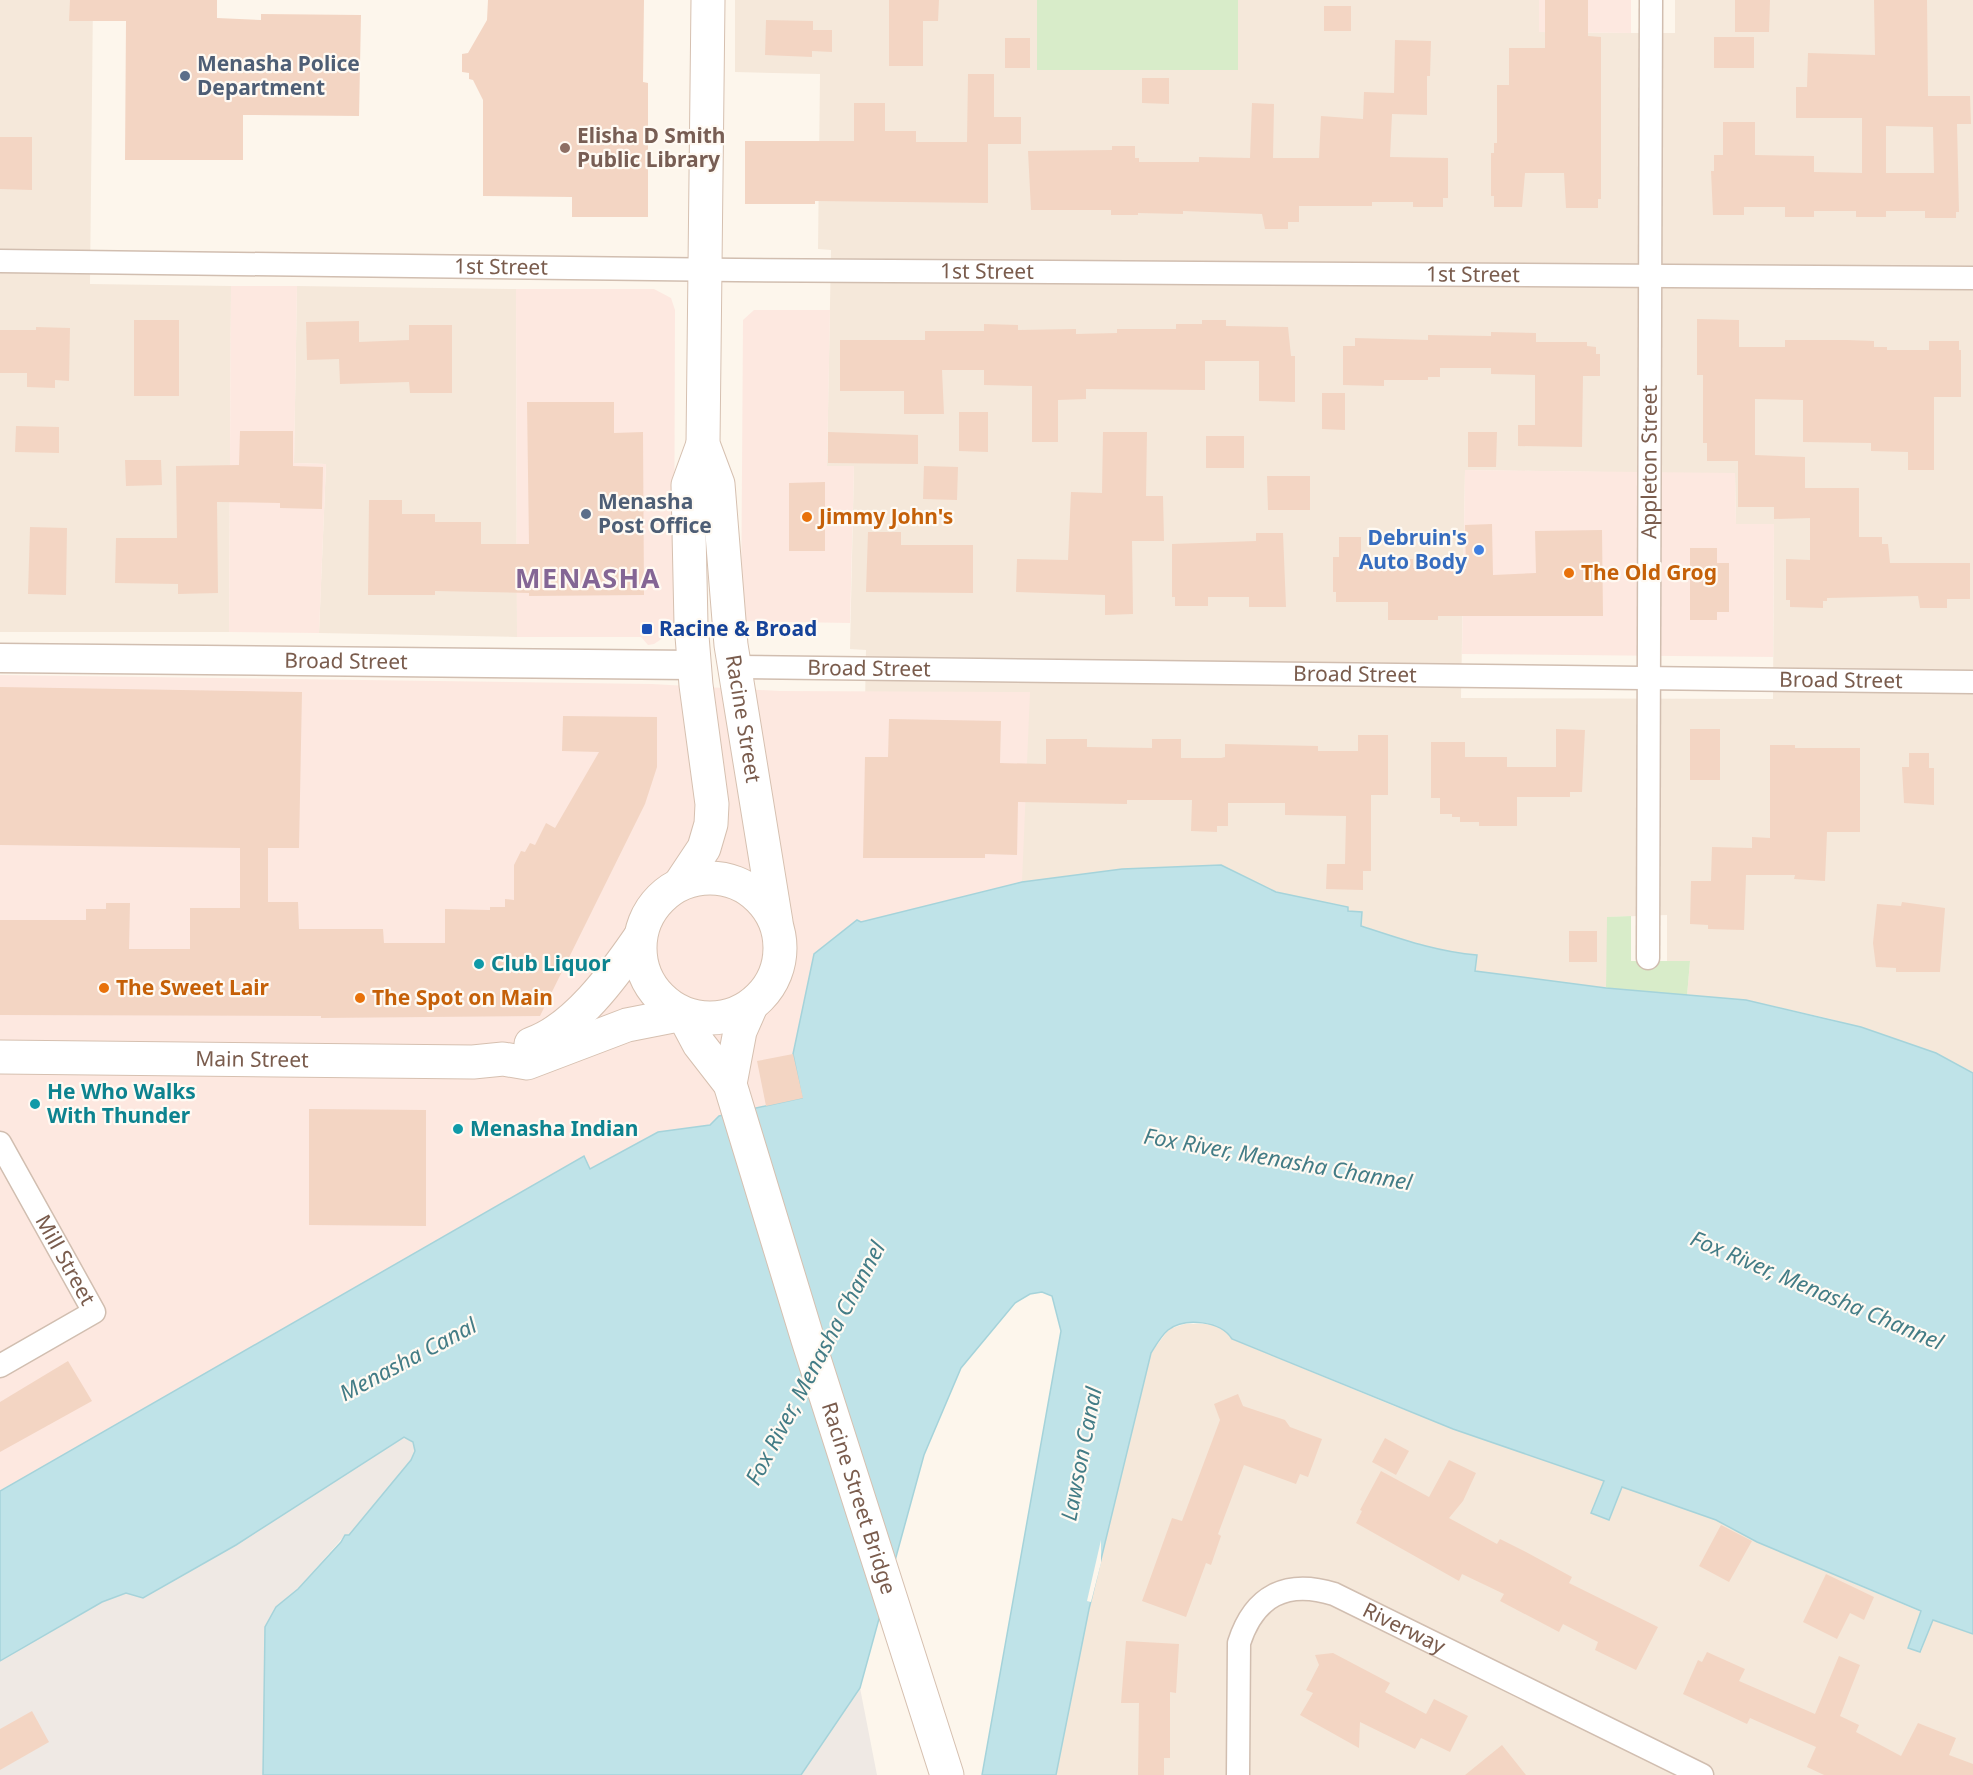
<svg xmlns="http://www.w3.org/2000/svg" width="1973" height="1775" font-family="'Noto Sans',sans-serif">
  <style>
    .residential { fill: #f5e8da; fill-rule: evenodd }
    .commercial { fill: #fde8e0 }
    .industrial { fill: #efe9e4 }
    .green { fill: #d8ecc9 }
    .water { fill: #bfe3e8; stroke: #a5d3da; stroke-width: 1.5 }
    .pier { fill: #fdf6ec }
    .building { fill: #f3d5c3; fill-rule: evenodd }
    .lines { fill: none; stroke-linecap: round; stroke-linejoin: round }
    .minor-casing { stroke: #d1beb0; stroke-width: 25 }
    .tertiary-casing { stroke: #d1beb0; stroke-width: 31 }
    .secondary-casing { stroke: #d6c0b0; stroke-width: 35 }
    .minor { stroke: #fff; stroke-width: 22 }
    .tertiary { stroke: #fff; stroke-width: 28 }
    .secondary { stroke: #fff; stroke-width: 33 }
    .service-dot { fill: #5c6f8a; stroke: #fffaf3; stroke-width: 2 }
    .education-dot { fill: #8d6e63; stroke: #fffaf3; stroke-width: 2 }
    .food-dot { fill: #e8710a; stroke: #fffaf3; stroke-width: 2 }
    .shop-dot { fill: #3f7fe0; stroke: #fffaf3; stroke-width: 2 }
    .transit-dot { fill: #1a4fb4; stroke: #fffaf3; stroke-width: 2 }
    .culture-dot { fill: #0f9aa8; stroke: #fffaf3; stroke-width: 2 }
    .labels { text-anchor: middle; stroke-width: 4.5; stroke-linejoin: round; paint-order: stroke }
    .service-label { font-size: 21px; font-weight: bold; fill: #4e5e75; stroke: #fffaf3; text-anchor: start }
    .education-label { font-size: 21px; font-weight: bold; fill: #785e54; stroke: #fffaf3; text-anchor: start }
    .street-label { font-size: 21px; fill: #7a5c4d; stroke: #fffaf3 }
    .food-label { font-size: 21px; font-weight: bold; fill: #c56008; stroke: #fffaf3; text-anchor: start }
    .shop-label { font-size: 21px; font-weight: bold; fill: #366cbe; stroke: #fffaf3; text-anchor: end }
    .transit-label { font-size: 21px; font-weight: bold; fill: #164399; stroke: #fffaf3; text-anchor: start }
    .culture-label { font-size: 21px; font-weight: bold; fill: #0d838f; stroke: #fffaf3; text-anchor: start }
    .water-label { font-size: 22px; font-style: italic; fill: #437c86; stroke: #fffaf3 }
    .district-label { font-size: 27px; font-weight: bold; letter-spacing: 1.5px; fill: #846695; stroke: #fffaf3 }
  </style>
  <rect width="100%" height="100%" fill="#fdf6ec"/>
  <path class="residential" d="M0,0h93l-3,284 141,2 -2,346h-229z
    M735,0h302v69l200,1 1,-70h301v32l92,1h44v-33h298v1073l-37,-20 -105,-34 -85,-19 -59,-4 3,-35h-23v-46l-59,2 -2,71 -131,-17 2,-15 -18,-3 -1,2 -56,-15 -41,-14 -13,-15v-4l-72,-15 -55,-27 -99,4 -100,13 -161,40 5,-272 -16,-1 4,-183h-27l4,-216 -13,-1 2,-175 -85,-2zM1465,470l270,4 1,50 38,1 -1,174 -312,-1z
    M297,286l219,3 1,348 -198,-4 7,-169 -32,-1z
    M1185,1324h26l17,8 4,7 162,67 211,75 -13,32 16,7 14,-33 94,33 41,22 164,70 -13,35 13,5 11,-33 41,15v141h-917l33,-166 62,-256 18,-24z"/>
  <path class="commercial" d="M1539,0h92v33l-92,-1z
    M231,286h66l-3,177 32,1 -7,169 -90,-1z
    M516,289h138l17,9 4,12 -1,314 -8,12 -12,8 -6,1 -7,-8h-124z
    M754,310h76l-3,156h27l-4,157 -109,-2 2,-301z
    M1465,470l270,3 1,51h38l-1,133 -311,-3z
    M0,675l652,9 128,7 250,1 -8,190 -161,40 -4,-2 -42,34 -12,144 -93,27 -52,7 -68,37 -6,-12 -584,334z"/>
  <path class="industrial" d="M404,1437l9,5 2,9 -4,9 -62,76 -4,-1 -47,54 -22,18 -13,168h-263v-114l102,-59 24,-9 17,4 93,-52z
    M860,1688l17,87h-76z"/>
  <path class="green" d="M1037,0h201v70h-201z
    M1631,916v45h59l-3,35 -81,-8 1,-71z"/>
  <path class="water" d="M1221,865l55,27 72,15v4l14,1 -1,14c40,13 76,26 116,29l-2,16 131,17 140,12 115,27 75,26 37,20v561l-40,-14 -13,32 -12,-4 13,-37 -164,-69 -41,-22 -94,-33 -13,33 -18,-7 13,-32 -151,-52 -221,-90c-11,-18 -47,-22 -64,-9 -7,6 -12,15 -17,23l-62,256 -33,166h-74l79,-444 -9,-35 -10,-4 -12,2 -15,9 -54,65 -37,87 -64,233 -59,87h-538l2,-148 11,-20 22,-18 43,-47 4,-7h4l62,-75 4,-9 -2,-9 -9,-5 -168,108 -93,53 -17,-5 -24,9 -102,59v-170l584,-335 6,13 68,-37 52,-7 9,-9 83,-18 -9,-44 21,-100 43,-34 4,2 161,-40 100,-13z"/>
  <path class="pier" d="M1101,1540v23l-10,39 -4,-1z"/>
  <path class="building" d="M70,0h147v18l44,2v-6l100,1 -2,101 -116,-1v45h-118l1,-139h-57z
    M488,0h156l-1,82 5,1v134h-76v-20l-89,-1v-96l-10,-20 -4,-1v-6l-7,-1v-18l6,-1 19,-33z
    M889,0h50l-1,21h-15v45h-34z
    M1545,0h43v36l13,1v162h-3v9h-32l-2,-35h-39l-3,34h-28v-11h-3v-43h3v-10h3v-58h12v-37h36z
    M1735,0h35l-1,32h-34z
    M1874,0h53l1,96h42l1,28h-14l2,88h-3v6h-31v-7h-39v6h-30v-6h-42v6h-29v-10h-41v8h-31l-2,-44h3v-16h9v-33h32v33l59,1v16l48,1v-55h-66v-31h11l1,-34 67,2zM1886,126l47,1 1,46h-48z
    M1324,6h27v25h-27z
    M766,20l47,1v9h19v22l-20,-1v6l-47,-2z
    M1714,37h40v31h-40z
    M1005,38h25v30h-25z
    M1395,40l36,1 -1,35h-3v39l-35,-1 -2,43 58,1v40h-5v9h-30v-5h-41v4h-73v16h-11v7h-23l-3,-15 -79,-3v3l-45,-1v2h-27v-5h-80l-3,-59 84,-1v-4h23v12h4v4h60v-5l51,1 2,-55 22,1 -1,54h46l2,-42 42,3 1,-27 30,1z
    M968,74h26v43h27v27h-33v59l-173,-2v3h-70v-63h109v-38h31v28h31v11h51z
    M1142,78h27v26l-27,-1z
    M0,137h32v53l-32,-1z
    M1697,319l42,1v27h46v-7h62l27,1v6h13v3h42v-9h30v9h2v47h-27v73h-26v-18l-37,-1v-8l-68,-1v-42l-48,-1v56l50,2v31h54v49h23v7h6l2,19h80v36h-23v9h-27l-2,-12 -91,2v3h-4v7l-33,-1v-7h-4v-41l24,1v-42l-36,1v-12h-36v-46h-31v-18h-4v-68h-6z
    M134,320h45v76h-45z
    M1202,320h24v6l62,1 3,29h4v46l-36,-1v-40h-54v29l-119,-1v10l-28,1v42h-26v-56l-48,-1v-15h-42l2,44h-40v-23h-64v-51h85v-9h59v-7l34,1v5l58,-1v5l41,-1v-4h59v-5h26z
    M359,321v21l50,-2v-15h43v68h-42l-1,-11 -69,2 -1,-25 -32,1 -1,-38z
    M36,327l34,1 -1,53 -14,-1v8l-28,-1v-14h-27v-43h36z
    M1491,332l45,1v9h51v4l9,1v7h4v22h-17l-1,71 -64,-1v-21h17v-50l-44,-1v-6h-51v9h-12v3h-44v6l-41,-1v-39h12v-8l73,2v-5l63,1z
    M1322,393h23v37l-23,-1z
    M527,402h87v31l29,-1 1,163 -115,1v-3l-94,-2v4h-67l1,-95h33v14h33v8h46v22h48z
    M959,412h29v40l-29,-1z
    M16,426l43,1v26l-44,-1z
    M240,431h53v35l30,1 -1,42 -42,-1v-5l-63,-1 1,91 -40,1v-10l-63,-1 1,-45h61l-1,-72 63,-1z
    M828,432l90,3v29l-90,-1z
    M1103,432h44l-1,64h17l1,45h-32l1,73 -28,1v-20l-89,-3 1,-33 51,1 3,-68 31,1z
    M1468,432h29l-1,35h-28z
    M1206,436h38v32h-38z
    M125,460h36l1,25 -36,1z
    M924,466l34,1 -1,33 -34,-1z
    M1267,476h43v34h-42z
    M825,482v69h-36v-68z
    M1492,524l1,51 43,-2 -1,-42 67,-1 1,86h-165v4h-50v-18h-52v-10h-3v-35h6v-20h22v20l3,2h49v9l53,1 -1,-44z
    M30,527l37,1 -1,67 -38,-1z
    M868,532h33v13h72v48l-107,-1z
    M1256,533h27l3,74h-37v-10h-41v9h-33v-9h-3v-53l84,-3z
    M1690,548h27v15h12v49h-12v8h-27z
    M0,687l302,5 -3,156h-31v54h30l1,27h84l1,14h61v-34l45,1v-3h15v-8l9,1v-35l7,-14 4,1 5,-9 5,2 11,-22 9,5 44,-76 -37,-1 1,-35 94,1v50l-12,37 -105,212 -219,2v-2l-321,-1v-95h86v-11h20v-6h24l-1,46h61v-41h50v-60l-240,-3z
    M889,719l112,2 -1,42 46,1v-25h41v8l65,1v-9h29v19h40l4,-1v-13l93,2v5h40v-16h30v60h-17v76h-8v19l-37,-1 1,-25h18l1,-48 -61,-1v-12h-57v23h-11v6l-26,-1 1,-31h-65v4l-109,-2 -1,53 -32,-1v4h-122l2,-101h23z
    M1556,729l29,1 -3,62h-12v5h-53v29h-38v-4h-19v-5h-8v-3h-12v-16h-9v-56h34v15h42v10h49z
    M1690,729h30v51h-30z
    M1770,745h25v3h65v84h-33l-2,49 -31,-2 1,-4h-49l-2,55 -36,-1v-4l-18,-1 1,-43h20l1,-34 40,1v-11l18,1z
    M1909,753h20v15h5v37l-30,-2 -2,-36h7z
    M1902,902l43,6 -5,64h-44v-4l-20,-1 -3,-24 4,-39 24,2z
    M1569,931h28v31h-28z
    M793,1054l10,44 -37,8 -9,-45z
    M309,1109l117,1v116l-117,-1z
    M68,1361l24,40 -92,51v-50z
    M1238,1394l5,12 42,14 5,7 32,12 -14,38 -8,-3 -4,10 -52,-19 -26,69 3,2 -10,29 -5,-2 -20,54 -44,-16 30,-83 10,3 38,-101 -6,-16z
    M1385,1438l24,13 -13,24 -24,-13z
    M1449,1460l27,13 -13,28 -14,17 48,26 3,-5 26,13 46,25 -3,6 89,44 -22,43 -41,-20 3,-8 -35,-18 -4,8 -59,-31 4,-7 -42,-20 -3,7 -103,-58 6,-12 -2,-1 21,-39 48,26z
    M1721,1525l31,16 -23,41 -30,-16z
    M1826,1574l48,23 -10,23 -14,-7 -13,26 -34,-17z
    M1126,1641l53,3 -3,49 -6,-1v66h-6v17h-26l1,-72h-18z
    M1707,1652l38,17 -6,12 76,33 24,-58 21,9 -20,51 19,9 -3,7 45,24 17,-33 38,15 -7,17 24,9v11h-149l-17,-8 9,-20 -66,-29 -3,6 -64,-30 15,-34 4,2z
    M1333,1653l57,30 -5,9 41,22 8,-15 34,17 -18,36 -29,-14 -6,11 -55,-27 -1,26 -59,-33 13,-22 -7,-3 13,-25 -4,-10z
    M32,1711l17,31 -49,28v-41z
    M1502,1745l24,30h-61z"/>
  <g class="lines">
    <g class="minor-casing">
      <g id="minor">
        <path id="s1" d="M0,261l736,9 1237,8"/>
        <path id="s2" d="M735,667l1238,15"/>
        <path id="s3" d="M1648,958l3,-958"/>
        <path id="s4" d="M0,1143l94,169 -94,54"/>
        <path id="s5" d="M1238,1775l1,-132c15,-47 47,-64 95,-49l368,181"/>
      </g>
    </g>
    <g class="tertiary-casing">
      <g id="tertiary">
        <path id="s6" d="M0,658l693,7"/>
      </g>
    </g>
    <g class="secondary-casing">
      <g id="secondary">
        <path id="s7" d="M708,0l-5,444 15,40 13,161 45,277"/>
        <circle cx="710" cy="948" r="70"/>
        <path d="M680,884l24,-36 7,-24 1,-20 -16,-119 -5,-61 -3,-139 15,-41"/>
        <path d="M531,1044c44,-15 83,-69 109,-107"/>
        <path id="s8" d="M0,1057l473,5 30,-3 24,4 100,-38 56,-11 16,30 31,40 78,256 139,435"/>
        <path d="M730,1084l10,-53 11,-25"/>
      </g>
    </g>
    <use href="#minor" class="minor"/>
    <use href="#tertiary" class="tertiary"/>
    <use href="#secondary" class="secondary"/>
  </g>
  <g class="service-dot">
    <circle cx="185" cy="76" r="6"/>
    <circle cx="586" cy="514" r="6"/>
  </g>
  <circle class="education-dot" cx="565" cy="148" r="6"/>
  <g class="food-dot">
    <circle cx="807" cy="517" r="6"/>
    <circle cx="1569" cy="573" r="6"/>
    <circle cx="104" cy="988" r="6"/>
    <circle cx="360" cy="998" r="6"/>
  </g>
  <circle class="shop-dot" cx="1479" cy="550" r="6"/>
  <rect class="transit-dot" x="641" y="623" width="12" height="12" rx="3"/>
  <g class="culture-dot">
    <circle cx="479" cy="964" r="6"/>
    <circle cx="35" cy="1104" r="6"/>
    <circle cx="458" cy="1129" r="6"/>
  </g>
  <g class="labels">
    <g class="service-label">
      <text x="197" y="71">Menasha Police<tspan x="197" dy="24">Department</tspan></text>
      <text x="598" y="509">Menasha<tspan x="598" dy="24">Post Office</tspan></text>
    </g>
    <g class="education-label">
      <text x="577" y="143">Elisha D Smith<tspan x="577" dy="24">Public Library</tspan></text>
    </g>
    <g class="street-label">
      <text dy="7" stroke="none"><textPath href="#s1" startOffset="501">1st Street</textPath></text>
      <text dy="7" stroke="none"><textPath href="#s1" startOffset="987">1st Street</textPath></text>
      <text dy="7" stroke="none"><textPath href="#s1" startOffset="1473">1st Street</textPath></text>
      <text dy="7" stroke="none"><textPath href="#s3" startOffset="496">Appleton Street</textPath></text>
      <text dy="7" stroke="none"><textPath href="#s6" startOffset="346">Broad Street</textPath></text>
      <text dy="7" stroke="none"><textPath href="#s2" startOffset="134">Broad Street</textPath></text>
      <text dy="7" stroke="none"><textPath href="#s2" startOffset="620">Broad Street</textPath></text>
      <text dy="7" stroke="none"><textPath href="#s2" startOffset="1106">Broad Street</textPath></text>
      <text dy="7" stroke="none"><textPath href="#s7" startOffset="723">Racine Street</textPath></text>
      <text dy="7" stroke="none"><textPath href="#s8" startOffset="252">Main Street</textPath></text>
      <text dy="7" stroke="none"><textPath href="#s4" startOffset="134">Mill Street</textPath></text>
      <text dy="7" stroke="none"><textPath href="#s8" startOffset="1210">Racine Street Bridge</textPath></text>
      <text dy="7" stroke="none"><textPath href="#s5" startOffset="332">Riverway</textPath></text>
    </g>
    <g class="food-label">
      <text x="819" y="524">Jimmy John's</text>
      <text x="1581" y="580">The Old Grog</text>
      <text x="116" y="995">The Sweet Lair</text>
      <text x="372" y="1005">The Spot on Main</text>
    </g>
    <g class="shop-label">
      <text x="1467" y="545">Debruin's<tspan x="1467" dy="24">Auto Body</tspan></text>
    </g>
    <g class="transit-label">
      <text x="659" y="636">Racine &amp; Broad</text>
    </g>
    <g class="culture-label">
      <text x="491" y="971">Club Liquor</text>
      <text x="47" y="1099">He Who Walks<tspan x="47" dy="24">With Thunder</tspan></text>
      <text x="470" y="1136">Menasha Indian</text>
    </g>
    <g class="water-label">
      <text transform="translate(1278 1159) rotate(10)" y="8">Fox River, Menasha Channel</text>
      <text transform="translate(1817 1290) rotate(23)" y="8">Fox River, Menasha Channel</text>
      <text transform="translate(408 1359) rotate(-28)" y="8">Menasha Canal</text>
      <text transform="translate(815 1363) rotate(-62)" y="8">Fox River, Menasha Channel</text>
      <text transform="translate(1081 1454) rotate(-79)" y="8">Lawson Canal</text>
    </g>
    <g class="district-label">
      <text x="588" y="588">MENASHA</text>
    </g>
  </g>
</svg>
